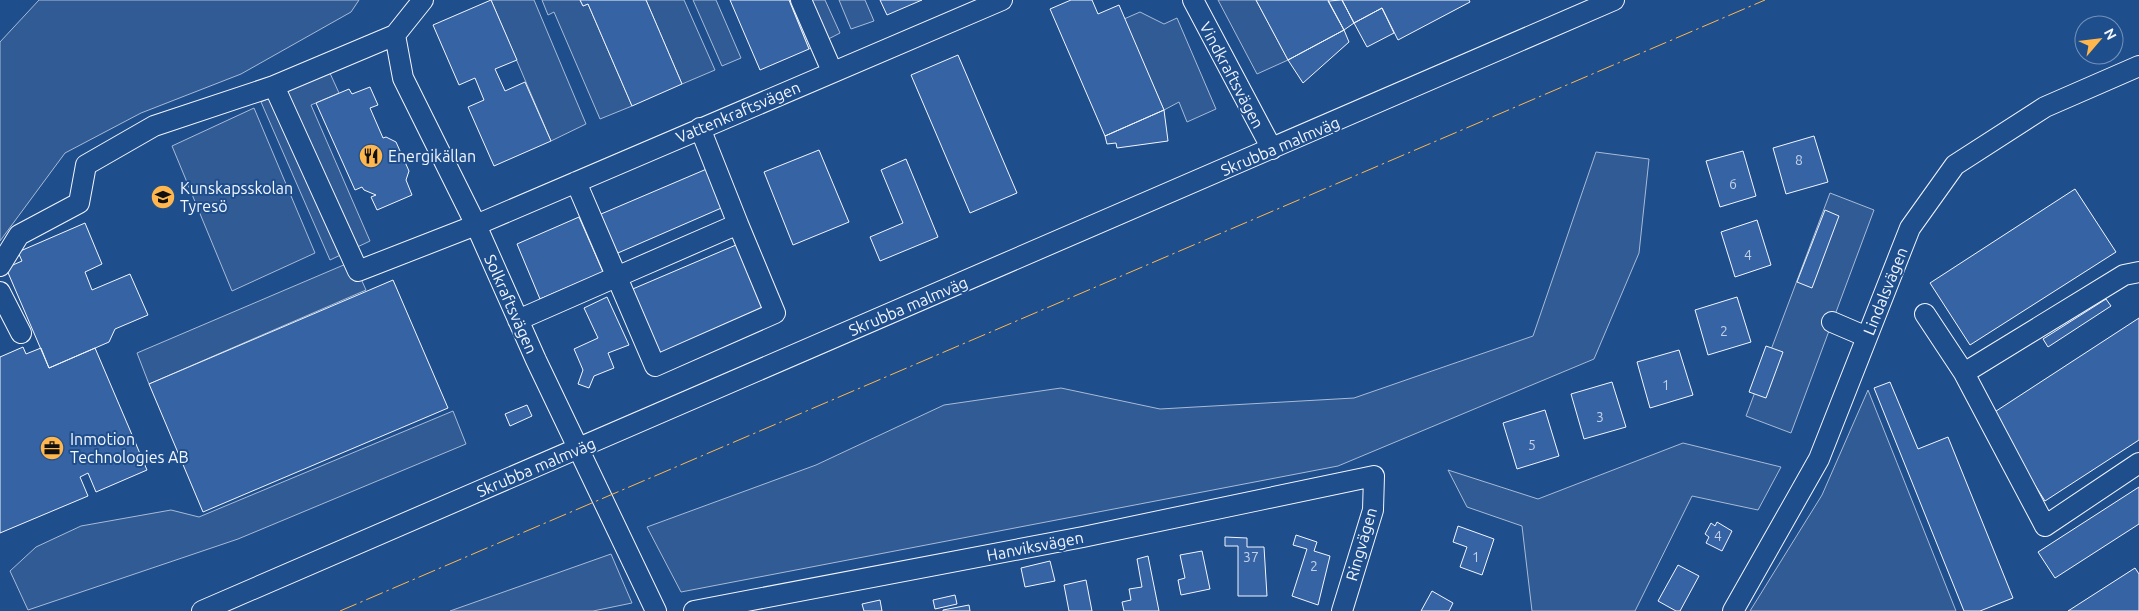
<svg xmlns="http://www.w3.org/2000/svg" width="2139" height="611" font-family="Ubuntu,sans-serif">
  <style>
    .built { fill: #305b95; stroke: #a8bbd7 }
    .building { fill: #3563a3; stroke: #f2f6ff }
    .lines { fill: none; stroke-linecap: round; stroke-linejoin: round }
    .minor-casing { stroke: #f2f6ff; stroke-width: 22 }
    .minor { stroke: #1f4e8c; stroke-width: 20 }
    .power { stroke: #ffb74d; stroke-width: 1; stroke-dasharray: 18 4 2.5 4; stroke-linecap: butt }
    .labels { text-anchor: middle; stroke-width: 4; stroke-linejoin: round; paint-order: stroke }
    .number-label { font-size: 14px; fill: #c3d1e8 }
    .street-label { font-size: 16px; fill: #f2f6ff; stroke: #1f4e8c }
    .poi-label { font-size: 16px; fill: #f2f6ff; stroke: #1f4e8c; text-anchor: start }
  </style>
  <rect width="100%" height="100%" fill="#1f4e8c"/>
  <path class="built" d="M39,0h320l-8,12 -110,62 -100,39 -76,40 -65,88v-199z
    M491,0h43l52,124 -35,17z
    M542,0h38l3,6 5,-2 44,102 -32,13 -46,-107 -6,3z
    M646,0h38l31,70 -33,14z
    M693,0h23l25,58 -19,8z
    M789,0h36l15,33 -31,16z
    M839,0h26l9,21 -23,8z
    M1218,0h38l32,60 -31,14z
    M1140,12l24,12 13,-6 39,91 -29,13 -8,-20 -15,8 -40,-91z
    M329,71l10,22 -28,12 59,136 -40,19 -69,-158z
    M254,108l61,145 -83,38 -60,-145z
    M1596,152l53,7 -10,94 -45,106 -256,107 -657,126 -34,-65 169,-62 128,-60 117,-17 99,21 194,-11 179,-62z
    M1830,193l44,17 -83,223 -45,-17z
    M353,261l13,29 -217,94 -12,-31z
    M1868,390l88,221h-206l72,-116z
    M453,411l13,33 -228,95 -210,71 -18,-39 26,-24 45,-21 90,-16 28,7z
    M1683,443l98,24 -23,43 -66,-14 -57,115h-103l-10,-85 -55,-19 -19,-37 90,29z
    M611,554l21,49 -39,8h-143z"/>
  <path class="building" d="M491,0l26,60 -22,9 10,22 20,-9 26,59 -57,25 -26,-59 16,-7 -9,-22 -16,7 -26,-60z
    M580,0h66l36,84 -50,22 -44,-102 -5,2z
    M730,0h59l20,49 -49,21z
    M880,0h42l-35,15z
    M1071,0h21l6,14 21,-9 45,105 -59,26 -55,-127z
    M1256,0h72l16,30 -56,30z
    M1342,0h127l1,2 -72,38 -16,-32 -28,15z
    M1342,0l12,23 -10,7 -16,-29z
    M1382,8l12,25 -27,14 -13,-24z
    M1344,30l5,12 -46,41 -15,-23z
    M958,55l59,138 -47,20 -59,-138z
    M370,87l8,18 -8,3 13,30 3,-1 10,5 13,29 -3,9 6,15 -35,15 -6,-13 5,-2 -12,-5 -2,-3 -7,3 -39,-87 33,-14 3,5z
    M1164,110l4,31 -51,7 -1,-5 -9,1 -2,-8z
    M1814,136l14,46 -42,12 -13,-46z
    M819,150l30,72 -56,23 -29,-73z
    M1743,151l13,45 -36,11 -14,-46z
    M906,159l32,78 -58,24 -10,-24 33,-14 -22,-53z
    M709,168l17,38 -115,50 -17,-39z
    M2075,189l41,63 -146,93 -40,-62z
    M1825,210l14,6 -27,72 -15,-6z
    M579,217l24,55 -63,27 -23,-55z
    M1757,220l14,45 -36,12 -14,-45z
    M85,223l17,41 -17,8 7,18 38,-16 18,41 -33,14 -6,13 -60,26 -43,-100 16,-7 -4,-9z
    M743,242l27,65 -115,48 -27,-64z
    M393,280l55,128 -245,104 -54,-128z
    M607,297l22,48 -21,8 6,15 -20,8 -5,12 -11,-4 5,-14 -9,-21 24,-11 -14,-30z
    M1737,297l14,45 -43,13 -13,-45z
    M2106,299l5,7 -63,41 -5,-8z
    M2139,318v122l-94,61 -55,-86z
    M1766,346l17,6 -17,46 -17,-6z
    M23,347l3,7 15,-6 8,20 46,-20 52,122 -51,22 -8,-19 -8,4 8,19 -88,37v-176z
    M1679,350l14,45 -43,13 -13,-46z
    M1612,382l14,45 -42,12 -13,-45z
    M1890,382l28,67 30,-12 65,161 -33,13h-16l-90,-223z
    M527,405l5,11 -22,10 -5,-12z
    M1545,410l14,46 -42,13 -14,-46z
    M2139,487v37l-84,54 -17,-26z
    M1717,522l15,9 -10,20 -16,-8 3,-6 -4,-3 6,-11 4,3z
    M1458,526l36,13 -12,36 -22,-8 7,-20 -14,-5z
    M1296,535l21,7 -3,9 16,5 -12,49 -26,-9 15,-47 -14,-4z
    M1225,537l22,1v9h17l3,49h-29v-50h-13z
    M1202,551l8,38 -29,6 -3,-15 7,-2 -5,-23z
    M1148,556l11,55h-35l-2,-9 9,-2 -2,-11 13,-2 -5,-28z
    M1050,561l5,20 -30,6 -4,-19z
    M1678,565l21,11 -19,35h-4l-18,-10z
    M2135,568l4,6v37h-71z
    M1086,580l6,31h-23l-5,-26z
    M1432,591l21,12 -4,8h-28z
    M955,595l2,9 -22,5 -2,-9z
    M880,600l2,11h-18l-2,-7z
    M969,605l1,6h-27v-1z"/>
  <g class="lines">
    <g class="minor-casing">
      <path id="minor" d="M423,0l-28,35 8,43 73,147 60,135 120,251
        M801,0l31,71
        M1193,0l79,149
        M395,35l-121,51 84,185 118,-46 526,-225
        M700,128l38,96
        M0,266l19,-31 60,-32 7,-38 68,-39 120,-40
        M0,292l21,41
        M1925,314l39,59 81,153 94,-63
        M518,320l98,-43 5,-2 117,-51 37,89 -120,53 -79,-184
        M1832,322l35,15
        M1964,373l160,-98 15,-3
        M202,611l1412,-611
        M694,611l389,-74 291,-61 -1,34 -31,101
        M1733,611l86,-152 91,-231 45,-63 90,-58 94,-41"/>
    </g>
    <use href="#minor" class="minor"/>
    <path class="power" d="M340,611l1425,-611"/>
  </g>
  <defs>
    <g id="restaurant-disc" transform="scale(1.25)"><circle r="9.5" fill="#ffb74d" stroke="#1f4e8c"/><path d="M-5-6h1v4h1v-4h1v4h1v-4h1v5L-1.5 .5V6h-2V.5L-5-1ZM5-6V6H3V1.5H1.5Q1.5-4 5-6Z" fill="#111"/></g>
    <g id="school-disc" transform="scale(1.25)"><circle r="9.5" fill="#ffb74d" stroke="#1f4e8c"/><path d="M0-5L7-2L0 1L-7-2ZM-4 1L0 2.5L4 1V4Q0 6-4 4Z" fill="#111"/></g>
    <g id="office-disc" transform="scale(1.25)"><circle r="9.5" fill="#ffb74d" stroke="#1f4e8c"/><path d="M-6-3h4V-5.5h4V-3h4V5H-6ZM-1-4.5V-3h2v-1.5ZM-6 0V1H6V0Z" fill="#111"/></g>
  </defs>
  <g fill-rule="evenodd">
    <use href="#restaurant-disc" x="371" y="156"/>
    <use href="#school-disc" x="163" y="197"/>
    <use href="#office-disc" x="52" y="448"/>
  </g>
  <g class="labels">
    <g class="number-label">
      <text x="1799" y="165">8</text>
      <text x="1733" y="189">6</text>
      <text x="1748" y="260">4</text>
      <text x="1724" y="336">2</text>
      <text x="1666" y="390">1</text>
      <text x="1600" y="422">3</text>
      <text x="1532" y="450">5</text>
      <text x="1718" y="541">4</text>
      <text x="1251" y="562">37</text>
      <text x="1476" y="562">1</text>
      <text x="1314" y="571">2</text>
    </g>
    <g class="street-label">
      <text transform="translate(1232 75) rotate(62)" y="6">Vindkraftsvägen</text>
      <text transform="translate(738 112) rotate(-23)" y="6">Vattenkraftsvägen</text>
      <text transform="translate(1280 146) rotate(-23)" y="6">Skrubba malmväg</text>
      <text transform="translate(1885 291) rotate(-68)" y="6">Lindalsvägen</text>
      <text transform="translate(511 304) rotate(66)" y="6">Solkraftsvägen</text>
      <text transform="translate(908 306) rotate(-23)" y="6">Skrubba malmväg</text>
      <text transform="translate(536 467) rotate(-23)" y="6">Skrubba malmväg</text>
      <text transform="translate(1361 544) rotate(-74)" y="6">Ringvägen</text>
      <text transform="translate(1035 546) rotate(-11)" y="6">Hanviksvägen</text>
    </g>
    <g class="poi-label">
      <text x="388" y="162">Energikällan</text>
      <text x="180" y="194">Kunskapsskolan<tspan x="180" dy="18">Tyresö</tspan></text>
      <text x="70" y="445">Inmotion<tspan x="70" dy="18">Technologies AB</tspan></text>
    </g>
  </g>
  <g transform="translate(2099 40) rotate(62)"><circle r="24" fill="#1f4e8c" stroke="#7391ba"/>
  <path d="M0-4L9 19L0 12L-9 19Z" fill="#ffb74d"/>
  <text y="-8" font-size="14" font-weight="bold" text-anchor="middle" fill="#f2f6ff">N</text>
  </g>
</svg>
